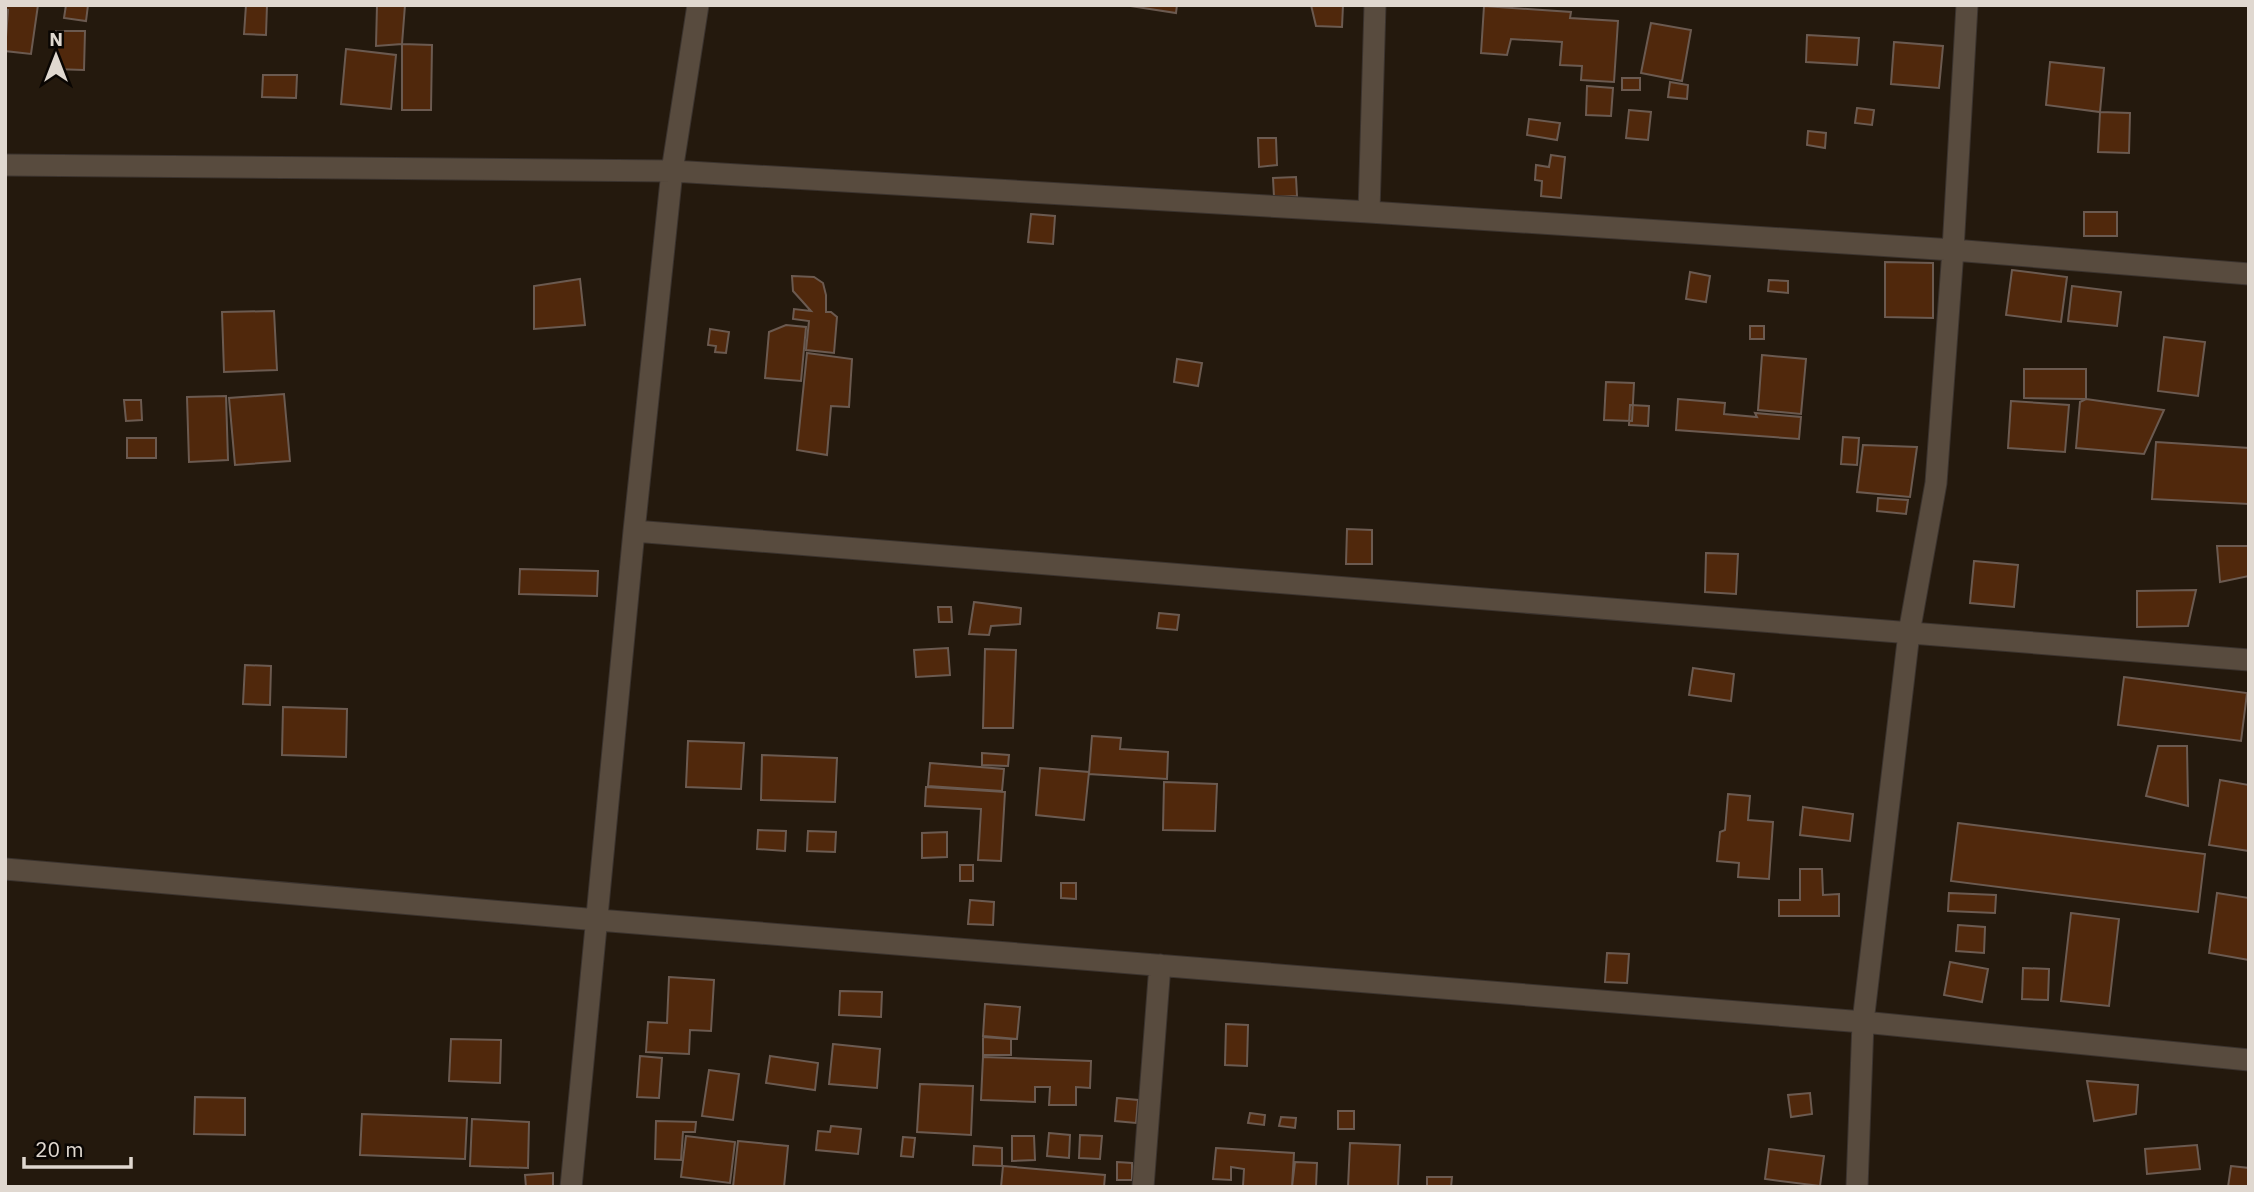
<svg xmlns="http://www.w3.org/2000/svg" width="2254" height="1192" font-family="'IBM Plex Sans',sans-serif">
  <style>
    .building { fill: #50280c; stroke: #6b5a50; stroke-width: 2 }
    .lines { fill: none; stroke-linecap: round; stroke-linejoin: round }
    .minor-casing { stroke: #3b332e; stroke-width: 23 }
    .minor { stroke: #584b3e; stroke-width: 21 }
  </style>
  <rect width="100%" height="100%" fill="#24190d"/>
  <path class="building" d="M5,5h33l-7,49 -26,-3 3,-41 -3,-1z
    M66,5h22l-2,16 -22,-3z
    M246,5h21l-1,30 -22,-1z
    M377,5h28l-3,39 -26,2z
    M1124,5h53l-1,8z
    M1311,5h32l-1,22 -26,-1z
    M1484,6l87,6 -1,6 48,3 -4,61 -33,-2 1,-14 -22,-1 2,-23 -51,-3 -4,16 -26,-2z
    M1651,23l40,7 -9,51 -41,-8z
    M56,31h29l-1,39 -30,-1z
    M1807,35l52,3 -2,27 -51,-3z
    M1894,42l49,4 -4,42 -48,-4z
    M402,44l30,1 -1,65h-29z
    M346,49l50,6 -5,54 -50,-5z
    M2050,62l54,6 -4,44 -54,-7z
    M263,75h34l-1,23 -34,-1z
    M1622,78h18v12h-18z
    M1670,82l18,3 -1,14 -19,-2z
    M1587,86l26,2 -2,28 -25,-1z
    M1857,108l17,2 -2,15 -17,-2z
    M1629,110l22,2 -3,28 -22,-2z
    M2100,112l30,1 -1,40 -31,-1z
    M1529,119l31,4 -3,17 -30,-5z
    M1808,131l18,2 -1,15 -18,-3z
    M1258,138h18l1,27 -18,2z
    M1551,155l14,2 -4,41 -20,-2 1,-15 -7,-1 1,-15 13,2z
    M1296,177l1,19 -23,1 -1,-19z
    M2084,212h33v24h-33z
    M1031,214l24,2 -2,28 -25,-2z
    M1885,262l48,1v55l-48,-1z
    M2012,270l55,7 -6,45 -55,-7z
    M1690,272l20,4 -4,26 -20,-3z
    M792,276l22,1 9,6 3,12v17h5l6,5 -3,36 -28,-3 3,-29 -16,-2 1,-10 17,2 -18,-20z
    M580,279l5,46 -51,4v-43z
    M1769,280l19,1v12l-20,-2z
    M2072,286l49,6 -4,34 -49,-5z
    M274,311l3,59 -53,2 -2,-60z
    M786,325l20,2 -5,54 -36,-3 4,-46z
    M1750,326h14v13h-14z
    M710,329l19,3 -3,21 -11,-1 1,-6 -8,-1z
    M2164,337l41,5 -7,54 -40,-5z
    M807,353l45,6 -3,48 -18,-1 -4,49 -30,-5z
    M1762,355l44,4 -5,55 -43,-4z
    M1177,359l25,4 -4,23 -24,-4z
    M2024,369h62v30l-62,-1z
    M1606,382l28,1 -2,38 -28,-1z
    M284,394l6,67 -55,4 -6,-67z
    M226,396l2,64 -39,2 -2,-65z
    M1678,399l47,4 -1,11 33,3 -2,-4 46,4 -2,22 -123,-9z
    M2086,399l78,11 -20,44 -68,-6 4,-46z
    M124,400h17l1,20 -16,1z
    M2011,401l58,4 -4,47 -57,-4z
    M1630,405l19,1 -1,20 -19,-1z
    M1843,437l16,1 -2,27 -16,-1z
    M127,438h29v20h-29z
    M2156,442l93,6v56l-97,-5z
    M1863,445l54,2 -7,50 -53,-5z
    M1878,498l30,2 -2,14 -29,-3z
    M1347,529l25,1v34h-26z
    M2217,546h32v30l-29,6z
    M1706,553l32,1 -2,40 -31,-2z
    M1974,561l44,4 -4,42 -44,-4z
    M520,569l78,2 -1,25 -78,-2z
    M2196,590l-8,36 -51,1v-36z
    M974,602l47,6 -1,16 -29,2 -2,9 -20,-1z
    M938,607h13l1,15h-13z
    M1159,613l20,2 -2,15 -20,-2z
    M948,648l2,27 -34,2 -2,-27z
    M985,649l31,1 -3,78h-30z
    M245,665l26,1 -1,39 -27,-1z
    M1693,668l41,6 -3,27 -42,-6z
    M2124,677l123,16 -6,48 -123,-16z
    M283,707l64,2 -1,48 -64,-2z
    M1092,736l29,2 -1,11 48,3 -1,27 -78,-5z
    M688,741l56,2 -3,46 -55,-2z
    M2158,746h29l1,60 -42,-10z
    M982,753l27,2 -1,11 -26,-1z
    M762,755l75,3 -2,44 -74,-2z
    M930,763l74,6 -2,22 -74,-5z
    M1040,768l49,4 -5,48 -48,-5z
    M2220,780l29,5v66l-40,-6z
    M1164,782l53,2 -2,47 -52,-1z
    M926,787l79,5 -4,69 -23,-1 3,-51 -56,-3z
    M1728,794l22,2 -2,24 25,2 -4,57 -31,-2 1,-14 -22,-2 3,-29 5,-2z
    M1803,807l50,7 -3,27 -50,-6z
    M1958,823l247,31 -7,58 -247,-31z
    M758,830l28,1 -1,20 -28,-2z
    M808,831l28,1 -1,20 -28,-1z
    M947,832v25l-25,1v-25z
    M960,865h13v16h-13z
    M1800,869h22l1,26 16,-1v22h-60v-16h21z
    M1061,883h15v16l-15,-1z
    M1949,893l47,2 -1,18 -47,-2z
    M2217,893l32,5v62l-40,-7z
    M970,900l24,2 -1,23 -25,-1z
    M2071,913l48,6 -10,87 -48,-5z
    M1958,925l27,2 -1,26 -28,-2z
    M1607,953l22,1 -2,29 -22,-1z
    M1950,962l38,7 -6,33 -38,-7z
    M2023,968l26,1 -1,31 -26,-1z
    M669,977l45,3 -3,51 -21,-1 -1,24 -43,-2 2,-30 19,1z
    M840,991l42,1 -1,25 -42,-2z
    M985,1004l35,3 -3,32 -34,-3z
    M1226,1024l22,1 -1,41 -22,-1z
    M983,1037l28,2v16h-28z
    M451,1039l50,1 -1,43 -51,-2z
    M833,1044l47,5 -3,39 -48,-4z
    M640,1056l22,2 -3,40 -22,-1z
    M770,1056l48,7 -3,27 -49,-7z
    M983,1057l108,4 -1,27 -14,-1v18h-27l1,-18h-15v15l-54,-2z
    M709,1070l30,4 -6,46 -31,-4z
    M2087,1081l51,4 -2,29 -42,7z
    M920,1084l53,2 -2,49 -54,-3z
    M1810,1093l2,21 -21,3 -3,-22z
    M195,1097l50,1v37l-51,-1z
    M1117,1098l21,2 -2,23 -21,-2z
    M1338,1111h16v18h-16z
    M1250,1113l15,2 -1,10 -16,-2z
    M362,1114l105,4 -2,41 -105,-4z
    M1281,1117l15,1 -1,10 -16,-2z
    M472,1119l57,3 -1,46 -58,-2z
    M656,1121l40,1 -1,10h-12l-2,28 -26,-1z
    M831,1126l30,3 -3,25 -42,-4 2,-19 12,1z
    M1049,1133l21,2 -1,23 -22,-2z
    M1080,1135l22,1 -2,23 -21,-1z
    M686,1136l49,6 -5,41 -49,-6z
    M1012,1136h22l1,24 -23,1z
    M903,1137l12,1 -2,19 -12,-1z
    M738,1141l50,5 -4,41h-51z
    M1350,1143l50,2 -2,42h-50z
    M2197,1145l3,24 -53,5 -2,-25z
    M974,1146l28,2v18l-29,-1z
    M1216,1148l78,5 -2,34 -49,-1 1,-17 -13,-2v13l-18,-1z
    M1769,1149l55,7 -4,30 -55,-7z
    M1117,1162l15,1v17h-15z
    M1295,1162l22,1 -1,24h-24z
    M1003,1166l102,9 -1,12h-103z
    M2231,1166l18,2v19h-21z
    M553,1173v14h-27l-1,-12z
    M1427,1177h25l-1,10h-24z"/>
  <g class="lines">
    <g class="minor-casing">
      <path id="minor" d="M5,165l667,6 697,41 584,38 296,24
        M1369,212l6,-207
        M634,531l1615,129
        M5,869l593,51 1265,102 386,38
        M571,1187l63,-656 38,-360 26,-166
        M1143,1187l17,-222
        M1857,1187l6,-165 46,-389 27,-150 17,-233 14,-245"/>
    </g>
    <use href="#minor" class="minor"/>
  </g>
  <rect width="2254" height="1192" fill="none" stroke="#e0d8d0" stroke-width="14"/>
  <g transform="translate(56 56)" stroke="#0a0603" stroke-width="5" paint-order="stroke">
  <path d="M0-5L12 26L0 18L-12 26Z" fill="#e0d8d0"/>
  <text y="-10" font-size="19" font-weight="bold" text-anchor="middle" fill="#e0d8d0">N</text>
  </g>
  <path d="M24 1157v10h107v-10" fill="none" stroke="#e0d8d0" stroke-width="3.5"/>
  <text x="35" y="1157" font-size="21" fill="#e0d8d0" stroke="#0a0603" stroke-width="5" paint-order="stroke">20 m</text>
</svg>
